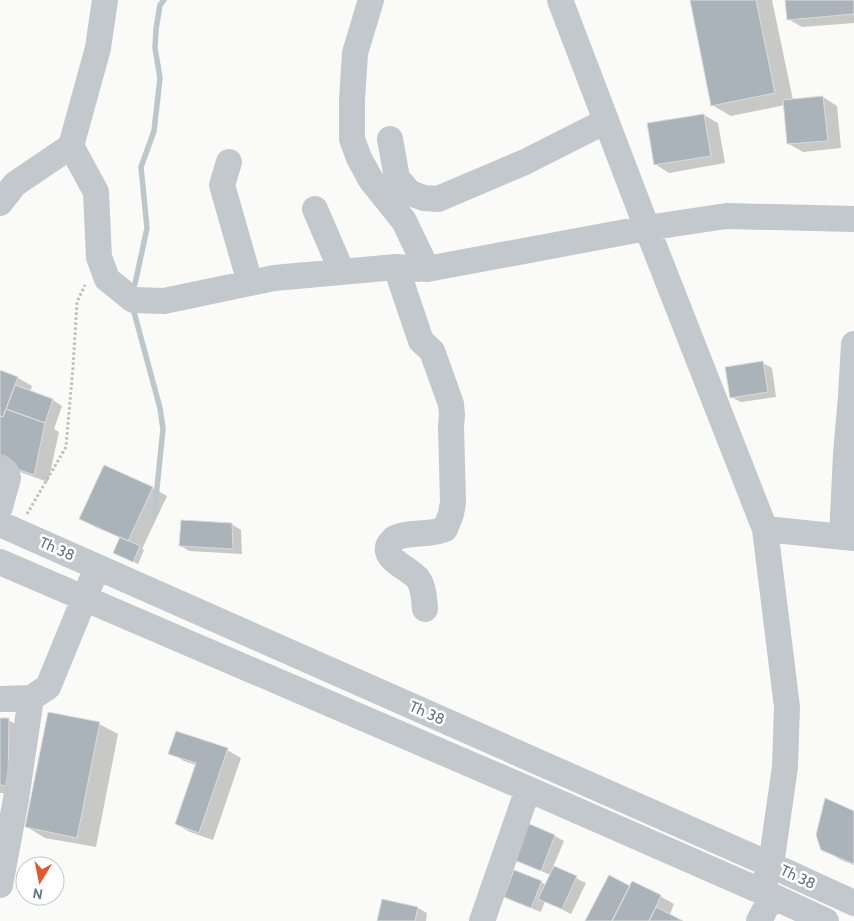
<svg xmlns="http://www.w3.org/2000/svg" width="854" height="921" font-family="Cabin,sans-serif">
  <style>
    .shadow { fill: #0003 }
    .lines { fill: none; stroke-linecap: round; stroke-linejoin: round }
    .stream { stroke: #bbc7cb; stroke-width: 5.5 }
    .building { fill: #aab3b9; stroke: #dcdcda }
    .path { stroke: #bbbfc2; stroke-width: 3; stroke-dasharray: 2.5 2.5; stroke-linecap: butt }
    .minor { stroke: #c3c8cc; stroke-width: 26 }
    .labels { text-anchor: middle; stroke-width: 5; stroke-linejoin: round; paint-order: stroke }
    .street-label { font-size: 15px; fill: #657683; stroke: #fff }
  </style>
  <rect width="100%" height="100%" fill="#fafaf8"/>
  <path class="shadow" d="M691,0h81l21,100 30,-3 14,9 4,42 -38,4 -14,-8 -4,-39 -54,11 -19,-11z
    M786,0h68v23l-52,4 -14,-8z
    M704,115l14,8 7,40 -56,10 -14,-9z
    M763,363l9,5 4,29 -35,5 -10,-5z
    M0,371l18,7 14,8 -2,6 23,8 9,6 -8,23 5,3 -11,50 -48,-17z
    M152,488l15,8 -25,53 2,1 -6,14 -19,-9 2,-17 -26,-11 -14,-9z
    M231,524l10,6 1,24 -53,-3 -9,-6z
    M0,720h8l15,8 -1,65h-22z
    M99,724l19,10 -22,113 -51,-9 -18,-11z
    M227,750l14,8 -28,82 -23,-8 -14,-8 20,-59 -12,-4 -14,-8z
    M854,813v52l-13,-5 -19,-11z
    M528,825l27,11 9,5 -11,26 33,16 -15,31 -26,-13 -4,11 -26,-10 -10,-5 36,-15 5,3 5,-10 -28,-11 -9,-5z
    M630,887l30,9 14,8 -4,10 11,7h-94z
    M383,901l35,7 9,5 -1,8h-48z"/>
  <g class="lines">
    <path class="stream" d="M135,284l12,-56 -6,-61 13,-36 6,-53 -5,-30 1,-19 4,-24 4,-5
      M134,312l26,96 3,21 -9,88"/>
  </g>
  <path class="building" d="M690,0h66l19,93 -64,13z
    M785,0h69v14l-67,6z
    M823,96l5,45 -41,3 -4,-44z
    M704,114l7,42 -57,9 -7,-42z
    M763,361l5,31 -38,6 -5,-31z
    M0,370l18,7 -15,40 -3,-1z
    M15,385l38,14 -8,24 -39,-14z
    M6,409l39,14 -11,52 -34,-12v-47l3,1z
    M104,465l49,22 -25,54 -49,-22z
    M181,520l51,3 1,26 -54,-3z
    M120,537l20,9 -7,16 -20,-9z
    M48,712l52,10 -23,116 -52,-11z
    M0,718h9l-1,68 -8,-1z
    M176,731l52,17 -29,85 -24,-9 21,-61 -28,-9z
    M825,798l29,13v53l-33,-14 -5,-15z
    M527,823l28,12 -14,36 -29,-12z
    M554,866l23,10 -15,33 -24,-10z
    M514,870l28,11 -11,27 -27,-11z
    M609,875l21,11 -18,35h-27z
    M632,881l29,14 -5,12 -7,14h-37z
    M382,899l36,8 -3,14h-38z
    M656,907l27,14h-34z"/>
  <g class="lines">
    <path class="path" d="M27,514l39,-67 7,-80 4,-65 8,-17"/>
    <path class="minor" d="M371,0l-16,53 -3,47v39l7,19 12,22 33,41 23,48
      M560,0l87,228 118,301 22,178 -2,60 -14,98 -10,26
      M390,139l7,39 13,15 14,5 14,1 87,-37 81,-41
      M71,146l27,-98 7,-48
      M229,162l-7,23 28,98
      M0,203l15,-19 56,-38 25,46 3,65 8,22 26,21 31,1 110,-23 122,-11 31,2 220,-41 79,-12 128,3
      M315,209l27,63
      M396,267l25,74 11,10 19,53 1,11 -1,12 2,75 -2,12 -6,15c-16,7 -36,2 -50,9 -2,1 -3,3 -5,5 -11,15 21,26 28,36 6,8 6,20 7,30
      M0,467l6,5 2,6 -8,29
      M0,524l771,341 83,38
      M765,529l89,9
      M842,537l4,-83 5,-58 3,-52
      M0,562l528,227 244,107 54,25
      M0,699l31,-1 17,-11 43,-105
      M0,885l16,-86 15,-101
      M482,921l46,-132
      M759,921l13,-25"/>
  </g>
  <g class="labels">
    <g class="street-label">
      <text transform="translate(57 549) rotate(24)" y="5">Th 38</text>
      <text transform="translate(427 713) rotate(24)" y="5">Th 38</text>
      <text transform="translate(798 877) rotate(25)" y="5">Th 38</text>
    </g>
  </g>
  <g transform="translate(40 881) rotate(190)"><circle r="24" fill="#ffffff" stroke="#c1c8cd"/>
  <path d="M0-4L9 19L0 12L-9 19Z" fill="#e4572e"/>
  <text y="-8" font-size="14" font-weight="bold" text-anchor="middle" fill="#657683">N</text>
  </g>
</svg>
